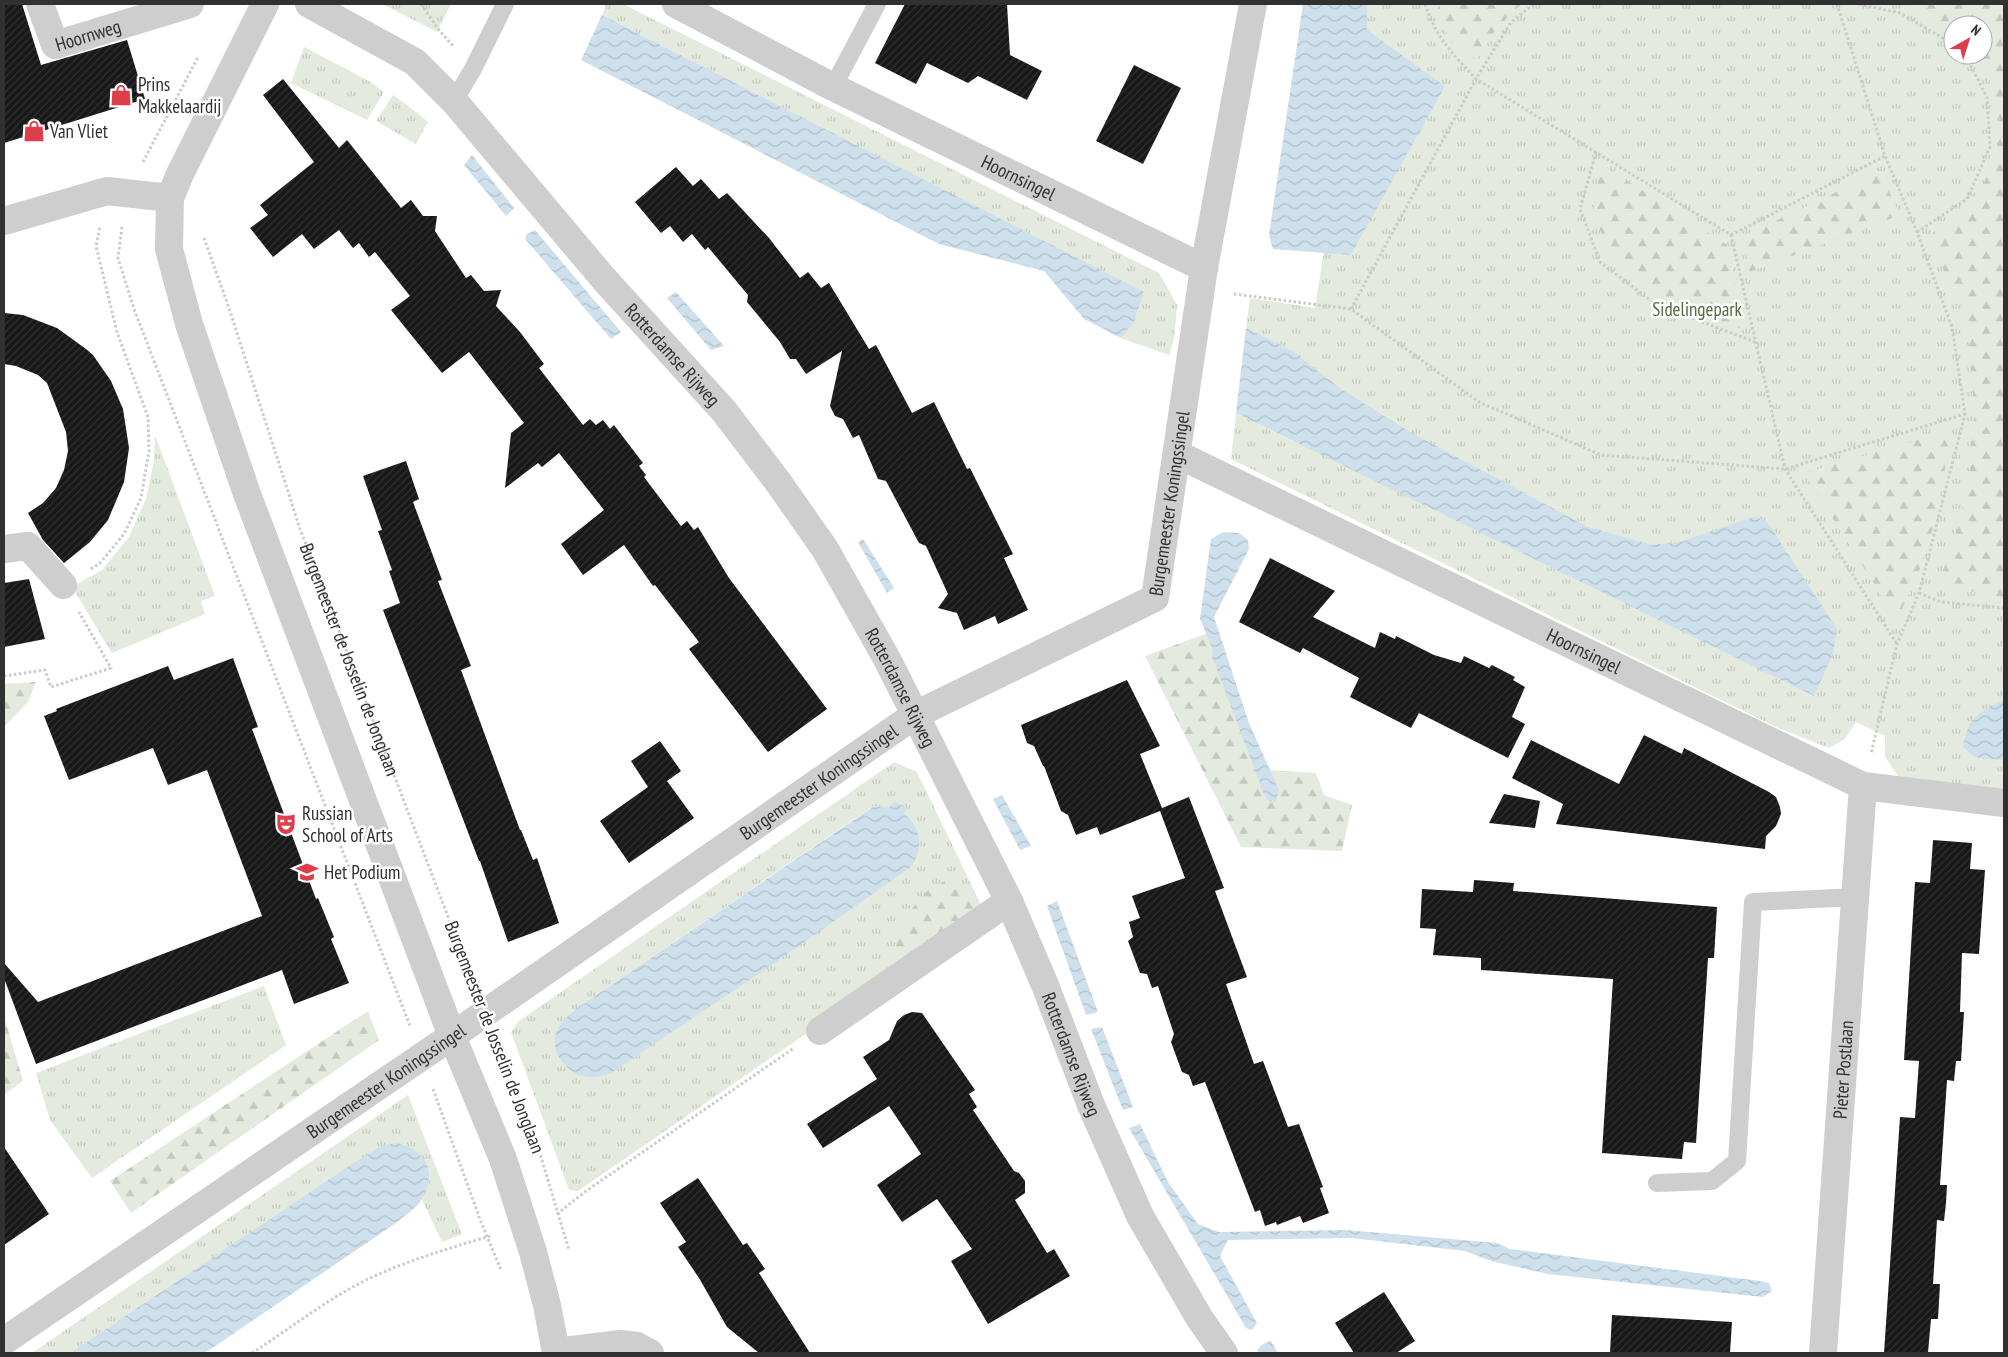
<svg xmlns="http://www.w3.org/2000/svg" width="2008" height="1357" font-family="'PT Sans Narrow',sans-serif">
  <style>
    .grass { fill: url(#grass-tufts); fill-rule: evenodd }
    .forest { fill: url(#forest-firs) }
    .water { fill: url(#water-waves) }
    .building { fill: url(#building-hatch) }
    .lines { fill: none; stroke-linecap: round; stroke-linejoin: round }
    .path { stroke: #cbcbcb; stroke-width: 3; stroke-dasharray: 2.5 2.5; stroke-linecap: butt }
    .service { stroke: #cecece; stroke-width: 18 }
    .pedestrian { stroke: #cecece; stroke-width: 28 }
    .minor { stroke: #cecece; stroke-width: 28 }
    .tertiary { stroke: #cecece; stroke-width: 28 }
    .labels { text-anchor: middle; stroke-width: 5; stroke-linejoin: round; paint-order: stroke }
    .street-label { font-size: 19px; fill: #313131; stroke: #fff }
    .poi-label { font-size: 19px; fill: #313131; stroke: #fff; text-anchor: start }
    .park-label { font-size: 19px; fill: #546c40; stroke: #fff }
  </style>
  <defs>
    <pattern id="grass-tufts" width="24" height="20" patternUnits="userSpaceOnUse" patternTransform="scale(1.25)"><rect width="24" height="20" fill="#e4eadd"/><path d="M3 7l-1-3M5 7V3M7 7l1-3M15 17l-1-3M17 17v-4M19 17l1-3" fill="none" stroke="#c4c9be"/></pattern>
    <pattern id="forest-firs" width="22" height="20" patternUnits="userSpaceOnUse" patternTransform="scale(1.25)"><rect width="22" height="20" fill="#e4eadd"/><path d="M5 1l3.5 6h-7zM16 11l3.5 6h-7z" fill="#c4c9be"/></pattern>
    <pattern id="water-waves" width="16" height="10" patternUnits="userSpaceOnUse" patternTransform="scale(1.25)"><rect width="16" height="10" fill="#cee0ec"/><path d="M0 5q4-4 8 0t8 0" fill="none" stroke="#b1c1cb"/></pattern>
    <pattern id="building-hatch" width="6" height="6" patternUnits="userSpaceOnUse" patternTransform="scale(1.25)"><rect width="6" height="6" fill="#181818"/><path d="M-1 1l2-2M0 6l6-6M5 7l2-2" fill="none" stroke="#313131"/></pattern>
  </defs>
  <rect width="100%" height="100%" fill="#fff"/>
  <path class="grass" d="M382,4h69l-14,28z
    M601,4h22l536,269 18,32 -3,34 -5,16 -48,-17 12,-16 10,-30 -541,-277 4,-9z
    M1338,4h666v792l-104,-17 -15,-22v-21l-29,-14 -11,17 -16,9 -51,-20 -547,-269 5,-46 58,29 -3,-92 -45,-22 4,-30 65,10 23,-147zM1953,25h30v30h-30z
    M304,47l65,34 15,11 -17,28 -76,-37z
    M393,95l17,12 18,15 -12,22 -40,-23z
    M155,435l60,161 -14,5 4,13 -93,39 -40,-66 30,-17 27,-33 17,-38 8,-39z
    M894,762l23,10 67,139 -406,280 -9,-1 -58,-158 8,-11zM873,806l33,3 -343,211 10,-9z
    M264,986l22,59 -194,133 -42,-58 -14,-47z
    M408,1095l54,139 -20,8 -20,-42 8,-21 -80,-14 -280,188h-38z"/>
  <path class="forest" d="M1440,4h81l-25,25 -19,31 -24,-16 -18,-31z
    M1903,4h101v593l-66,-12 20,-58 12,-57 4,-53 -2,-52 -7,-53 -35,-70 4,-11 19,-10 20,-15 23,-49 4,-34 -6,-36 -14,-27 -5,-5h8v-30h-30v7l-5,-5z
    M1601,164l126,81 18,85 -46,-14 -42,-20 -45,-37 -19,-46z
    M1880,171l20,44 -150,57 -8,-35z
    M1941,433l7,13 -11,69 -18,56 -22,49 -93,-147z
    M1216,630l38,126 16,14 46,3 8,22 28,10 -10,46 -101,-4 -96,-191z
    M36,682l-8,20 -24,25v-43z
    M958,874l19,41 -83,58 3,-40 14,-23 18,-21z
    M368,1011l11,29 -248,173 -21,-32z
    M4,1016l19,65 -19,14z"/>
  <path class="water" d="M1303,4h64v26l78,56 -94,169 -78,-6 -4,-14z
    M602,15l542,277 -11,31 -12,15 -37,-19 -40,-48 -105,-27 -358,-184z
    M472,155l42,53 -8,8 -42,-51z
    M535,230l86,102 -10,7 -86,-100 2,-5z
    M676,292l48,54 -13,4 -44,-52z
    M1246,328l45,22 50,39 69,43 178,95 63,18 29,-3 73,-25 13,3 71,109 -4,25 -19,42 -578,-283z
    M1223,532l16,1 9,7 1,9 -35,68 35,106 30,67 -3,11 -4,3 -7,-7 -53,-141 1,-6 -13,-31 11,-80z
    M863,539l31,49 -7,5 -29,-51z
    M2003,700h1v60l-30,-3 -11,-10c5,-29 14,-35 40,-47z
    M1002,795l29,51 -11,4 -27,-51z
    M895,801l12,8 -4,4c19,15 21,34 8,54l-148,104 -152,102c-10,3 -18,6 -28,3 -17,-4 -33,-24 -27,-43 3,-9 10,-16 17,-22l301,-205 16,1z
    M1057,901l41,111 -12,3 -39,-109z
    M1102,1027l31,80 -10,3 -32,-81z
    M1140,1124l28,58 30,42 21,8 127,-2 151,13 13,6 250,32 9,2 3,8 -9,6 -215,-23 -57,-13 -26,-10 -113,-13 -124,2 -8,16 37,67 -5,7 -6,-2 -117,-200z
    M397,1143c29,6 41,30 25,56 -5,9 -18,17 -26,24l-191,130h-135l280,-188 32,-19z
    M1271,1341l7,12h-19l-2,-3 6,-6z"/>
  <path class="building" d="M4,4h18l19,61 86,-25 18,59 -141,44z
    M905,4h102l3,51 32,16 -15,29 -49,-24 -10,7 -41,-20 -11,21 -41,-21z
    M1134,65l47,23 -38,76 -47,-23z
    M283,79l56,69 8,-8 54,68 10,-8 12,16h14l-2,15 31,47 5,-3 13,16 17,-1 -5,16 24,26 24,32 -5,4 44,57 7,-6 6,6 7,-5 7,9 4,-4 29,38 -4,3 7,9 -2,2 37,49 6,-5 7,9 4,-3 31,51 98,131 -59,43 -79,-103 10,-7 -44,-57 -2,1 -29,-41 -41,30 -22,-31 43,-34 -45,-57 -17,14 -4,-4 -33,25 6,-55 13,-10 -55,-71 -27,21 -51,-63 19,-14 -35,-44 -6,5 -10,-14 -6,5 -14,-18 -25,19 -12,-15 -29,23 -23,-29 18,-13 -8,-10 54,-43 -51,-67z
    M676,167l17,19 8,-7 18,20 8,-6 42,45 31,40 8,-6 13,16 8,-5 40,66 7,-4 36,68 22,-11 33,67 3,-1 43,86 -9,4 24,52 -30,14 -3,-8 -31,14 -7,-17 -19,-5 10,-14 -22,-48 -7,-3 -33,-62 -8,-2 -19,-44 -6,3 -10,-19 -8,-3 -5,-10 12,-55 -36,23 -10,-15h-6l-10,-17 -33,-40 1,-7 -40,-48 -3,3 -13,-16 -9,8 -13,-16 -9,7 -26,-31z
    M4,313l19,2 34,13 29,21 7,6 18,26 12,28 6,39 -5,34 -16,38 -18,22 -26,21 -21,-23 -15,-27 15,-10 13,-15 8,-18 4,-19 -2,-19 -19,-49 -9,-8 -22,-9 -12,-2z
    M406,461l13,38 -6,3 29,78 -4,1 33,85 -10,4 59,160h1l12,30 4,-2 22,65 -51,19 -28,-81h-1l-96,-251 17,-7 -11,-32 3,-1 -14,-39 4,-1 -19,-54z
    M1270,558l65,33 -22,26 62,31 5,-16 15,7 1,-3 38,19 27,8 3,-7 25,12 3,-3 23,12 -2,3 12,7 -13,30 13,7 -17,34 -89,-45 -8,15 -61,-31 9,-19 -56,-30 -3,5 -61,-31z
    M29,579l16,60 -41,8v-64z
    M233,658l25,69 -6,2 64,170 2,-1 16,39 -3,2 18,44 -55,21 -12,-34 -246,94 -32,-86v-15l34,39 224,-86 -55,-146 -39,15 -15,-37 -84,32 -25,-64 13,-5 -1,-2 112,-43 6,14z
    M1127,680l33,66 -20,8 22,54 27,-11 35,91 -9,3 32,86 -21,7 28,80 9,-3 25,66 11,-3 24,63 -3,1 9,25 -26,10 -3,-7 -23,9 -1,-3 -11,4 -5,-16 -5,2 -50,-130 -12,4 -4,-11 -7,-3 -11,-30 3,-8 -16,-48 -6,2 -5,-14 -7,-1 -12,-32 5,-4 -4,-15 11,-4 -8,-22 53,-18 -25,-67 -60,24 -3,-8 -21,8 -8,-20 -7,-4 -17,-45h-1l-9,-20 -7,-3 -6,-18z
    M1644,735l38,19 2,-6 85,44 7,5 4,10 1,7 -5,12 -10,10 -1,13 -209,-25 7,-20 -51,-26 19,-38 88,44z
    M660,741l21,30 -14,10 27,37 -65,45 -29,-42 48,-34 -17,-26z
    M1504,794l36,7 -5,27 -46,-5z
    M1933,840l39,3 -2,26 15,1 -6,84 -17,-1 -2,59h4l-3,49h-5l-2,20 -7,-1 -7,105h7l-1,18 -2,18 -7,-1 -4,64h7l-2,35h-7l-3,34h-44l16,-236 15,1 4,-57 -15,-1 11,-178 15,1z
    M1474,880l40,3 -1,8 204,16 -3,51h-6l-12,185 -12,-1 -2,17 -80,-6 11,-174 -132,-9v-12l-48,-3 3,-26 -16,-1 2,-39 51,3z
    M912,1012l10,1 53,77 -6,4 8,13 -4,3 41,61 5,2 6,8v12l-10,7 32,53 7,-4 16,27 -82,48 -37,-63 21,-12 -35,-50 -35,23 -25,-37 44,-31 -32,-48 -66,42 -16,-24 70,-45 -14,-22 26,-17 8,-19 7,-6z
    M4,1147l45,67 -45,31z
    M698,1178l45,67 4,-2 18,26 -6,4 51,80h-51l-32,-26 -28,-49 -21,-31 8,-5 -26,-39z
    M1384,1292l31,49 -19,12h-42l-19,-30z
    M1612,1315l120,7 -2,31h-120z"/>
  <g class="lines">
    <g class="path">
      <path d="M421,4l18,26 15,17"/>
      <path d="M1425,4c11,34 27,49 51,75l255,156 54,234 112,175"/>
      <path d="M1837,4l48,152 32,76 35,95 13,87 -46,179 -22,51 -26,110"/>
      <path d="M1859,4l41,9 53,31"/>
      <path d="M1596,152l-16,57 20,53 55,42 100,38"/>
      <path d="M143,162l55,-105"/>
      <path d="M122,227l-4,31 16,51 276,717"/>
      <path d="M1917,232l50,-33 23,-52 -3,-50 -22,-42"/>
      <path d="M1731,235l154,-79"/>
      <path id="s1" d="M204,238l25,70 71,221 173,453"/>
      <path d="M1234,294l117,15 128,93 122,53 184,14 180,-55"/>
      <path d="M1351,309l125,-230 35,-57 23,-18"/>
      <path d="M91,569l9,-6 24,-29 17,-36 8,-47 -1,-34 -31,-85 -21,-86 4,-19"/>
      <path d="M1919,593l22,9 63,6"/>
      <path d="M4,676l41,-6 6,17 60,-19 -32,-56"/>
      <path d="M498,1043l43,114 28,93"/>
      <path d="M433,1089l48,133 20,48"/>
      <path d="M557,1214l29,-23 208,-143"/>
      <path d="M252,1353c37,-24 73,-52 112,-72 41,-20 83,-32 126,-45"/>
    </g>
    <path class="service" d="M833,87l44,-83
      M454,101l19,-32 32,-65
      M1657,1183l55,-2 25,-20 16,-259 103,-5"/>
    <g class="pedestrian">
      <path id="s2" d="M40,4l15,41 135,-41"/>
      <path d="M4,549l24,-3 35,39"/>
    </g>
    <g class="minor">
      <path id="s3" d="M309,4l106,58 39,39 150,178 120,132 54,71 47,67 62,110 122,242 36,84 46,120 49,111 60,103 24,34"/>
      <path id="s4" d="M676,4l157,83 371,181"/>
      <path d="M4,221l103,-30 63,7"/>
      <path id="s5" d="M1177,454l686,332 141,17"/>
      <path d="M820,1031l189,-130"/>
      <path id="s6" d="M4,1341l448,-305 463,-321 240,-117 49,-330 49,-264"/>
      <path d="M556,1352l64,-8 17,2 13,7"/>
      <path id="s7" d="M1823,1353l40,-567"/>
    </g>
    <path class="tertiary" d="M265,4l-85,170 -10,24 -1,51 20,75 58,170 205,542 51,123 30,93 14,53 9,48"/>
  </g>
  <defs>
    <g id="shop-bare" transform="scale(1.725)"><path d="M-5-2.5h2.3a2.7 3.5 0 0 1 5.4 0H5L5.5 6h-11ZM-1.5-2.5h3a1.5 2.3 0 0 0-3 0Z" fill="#de3e4a" stroke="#fff" stroke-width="2.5" paint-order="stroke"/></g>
    <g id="theatre-bare" transform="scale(1.725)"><path d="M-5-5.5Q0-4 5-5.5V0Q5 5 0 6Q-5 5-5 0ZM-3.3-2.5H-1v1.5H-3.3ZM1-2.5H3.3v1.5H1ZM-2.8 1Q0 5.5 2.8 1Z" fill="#de3e4a" stroke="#fff" stroke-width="2.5" paint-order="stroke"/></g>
    <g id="school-bare" transform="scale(1.725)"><path d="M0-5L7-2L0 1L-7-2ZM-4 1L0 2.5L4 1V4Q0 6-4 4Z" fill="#de3e4a" stroke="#fff" stroke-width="2.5" paint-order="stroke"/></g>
  </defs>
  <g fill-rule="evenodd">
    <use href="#shop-bare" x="121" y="95"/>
    <use href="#shop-bare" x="34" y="131"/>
    <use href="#theatre-bare" x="286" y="824"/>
    <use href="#school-bare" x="307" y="872"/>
  </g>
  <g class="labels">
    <g class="street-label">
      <text dy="7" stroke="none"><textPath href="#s2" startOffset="78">Hoornweg</textPath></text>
      <text dy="7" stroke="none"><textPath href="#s4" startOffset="384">Hoornsingel</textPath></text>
      <text dy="7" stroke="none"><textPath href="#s3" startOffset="511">Rotterdamse Rijweg</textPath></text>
      <text dy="7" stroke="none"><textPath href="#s6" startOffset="1468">Burgemeester Koningssingel</textPath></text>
      <text dy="7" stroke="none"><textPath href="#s5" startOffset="452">Hoornsingel</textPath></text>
      <text dy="7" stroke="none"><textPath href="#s1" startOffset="446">Burgemeester de Josselin de Jonglaan</textPath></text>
      <text dy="7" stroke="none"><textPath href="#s3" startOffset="916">Rotterdamse Rijweg</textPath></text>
      <text dy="7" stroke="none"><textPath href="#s6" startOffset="988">Burgemeester Koningssingel</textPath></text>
      <text transform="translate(495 1037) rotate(69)" y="7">Burgemeester de Josselin de Jonglaan</text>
      <text dy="7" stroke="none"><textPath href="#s3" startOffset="1321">Rotterdamse Rijweg</textPath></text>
      <text dy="7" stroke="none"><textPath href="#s7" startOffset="284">Pieter Postlaan</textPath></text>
      <text dy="7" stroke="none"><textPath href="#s6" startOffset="462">Burgemeester Koningssingel</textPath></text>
    </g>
    <g class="poi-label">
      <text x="138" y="91">Prins<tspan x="138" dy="22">Makkelaardij</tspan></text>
      <text x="50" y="138">Van Vliet</text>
      <text x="302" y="820">Russian<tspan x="302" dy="22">School of Arts</tspan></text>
      <text x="324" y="879">Het Podium</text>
    </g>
    <g class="park-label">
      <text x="1697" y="316">Sidelingepark</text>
    </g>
  </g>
  <rect width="2008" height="1357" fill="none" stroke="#313131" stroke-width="10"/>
  <g transform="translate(1968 40) rotate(39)"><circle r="24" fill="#ffffff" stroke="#adadad"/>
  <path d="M0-4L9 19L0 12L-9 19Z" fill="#de3e4a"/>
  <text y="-8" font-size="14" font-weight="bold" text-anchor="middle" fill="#313131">N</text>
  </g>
</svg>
